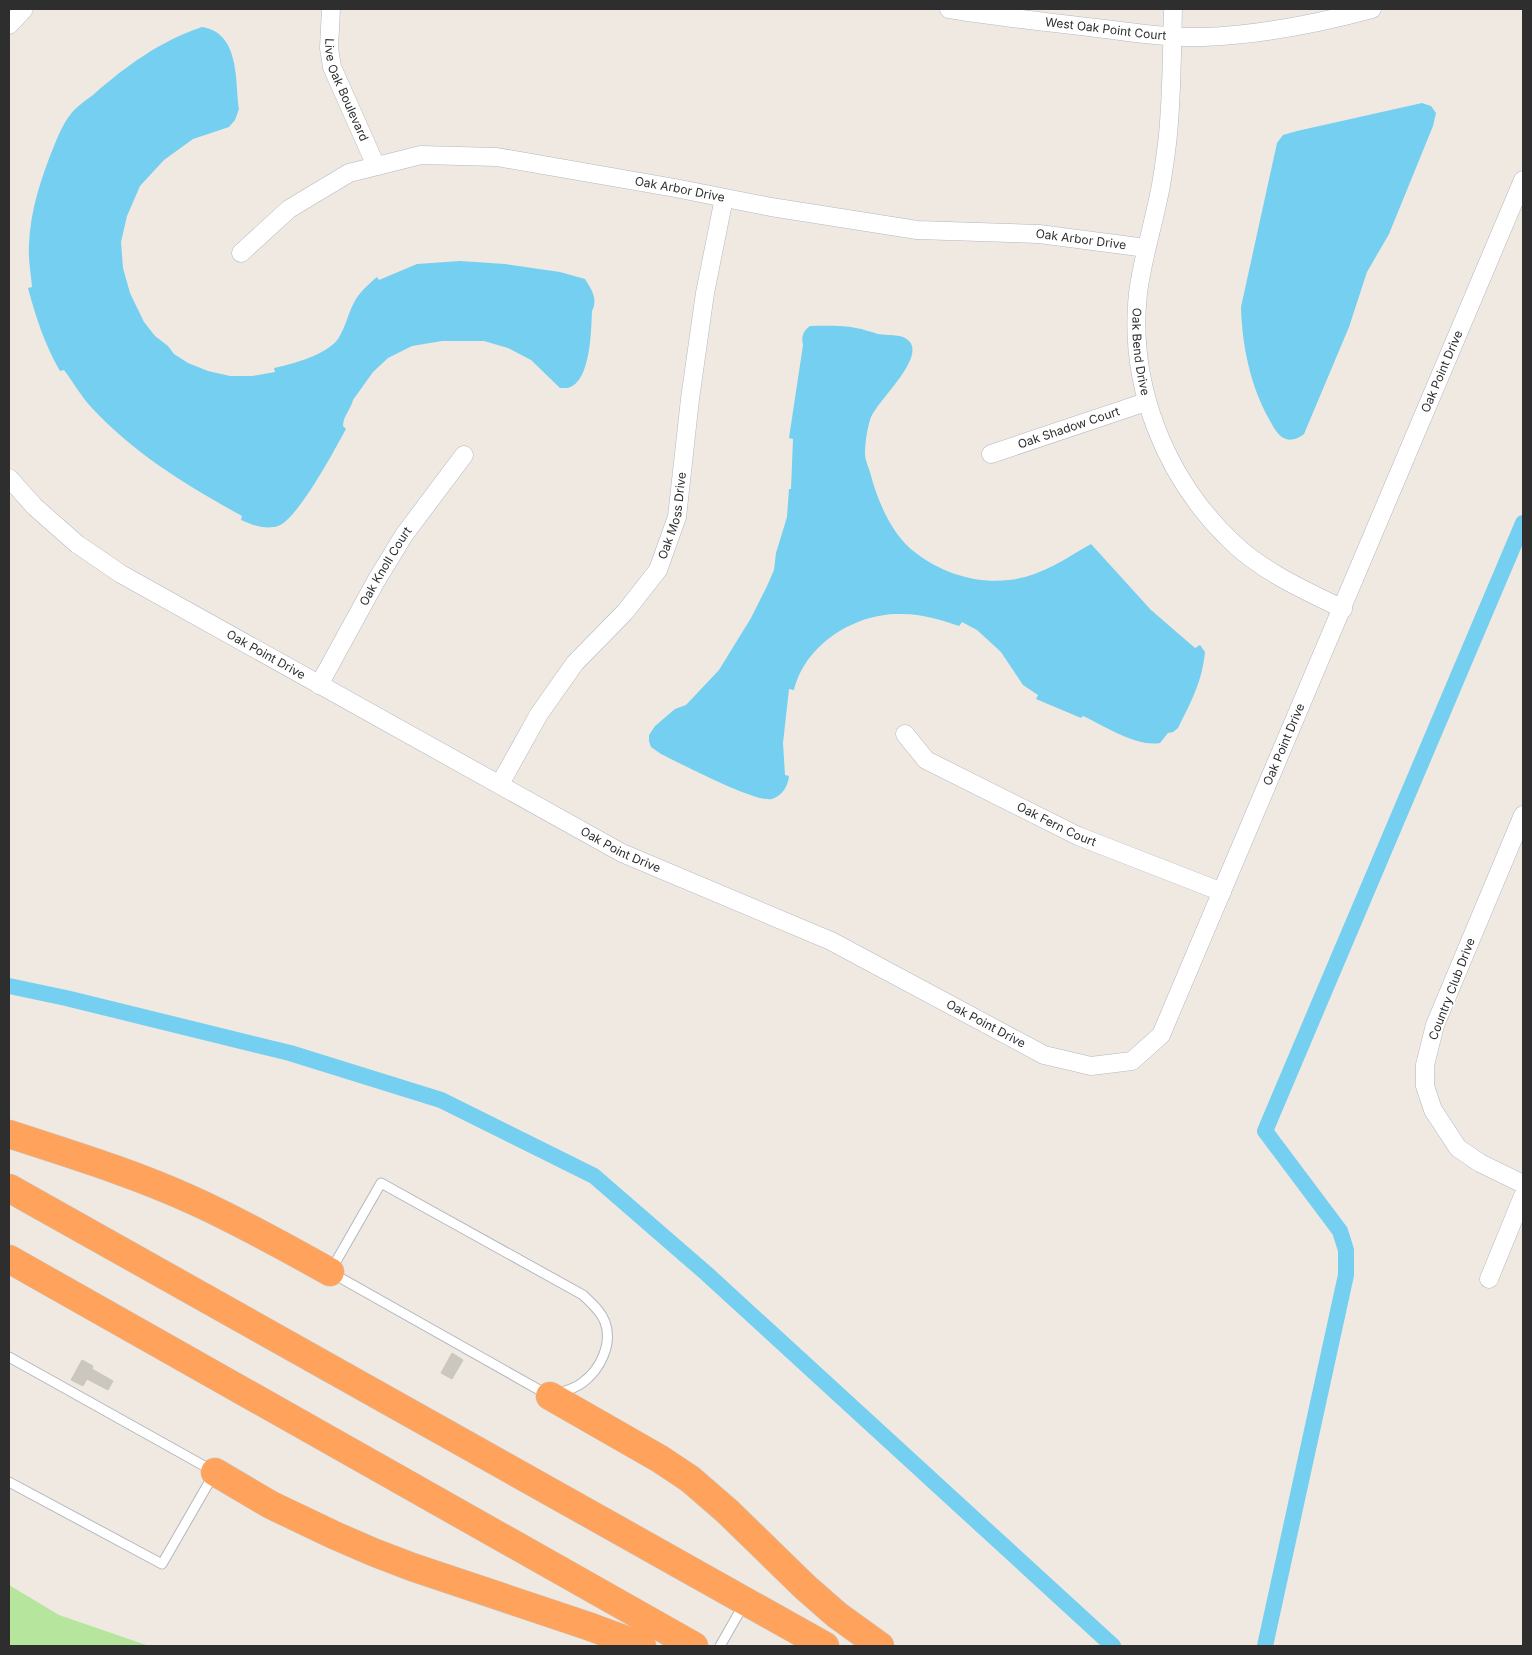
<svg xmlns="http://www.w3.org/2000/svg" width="1532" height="1655" font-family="Inter,sans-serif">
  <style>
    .green { fill: #b6e59e }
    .water { fill: #75cff0 }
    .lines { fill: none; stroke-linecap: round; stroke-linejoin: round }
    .canal { stroke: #75cff0; stroke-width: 16 }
    .building { fill: #cbc7bf; stroke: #cbc5ba }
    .service-casing { stroke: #b4b7c1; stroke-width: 11 }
    .minor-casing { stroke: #b4b7c1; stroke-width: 19 }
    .motorway-casing { stroke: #c9c9c9; stroke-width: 29 }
    .service { stroke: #fff; stroke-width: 9 }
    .minor { stroke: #fff; stroke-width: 18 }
    .motorway { stroke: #ffa35c; stroke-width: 28 }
    .labels { text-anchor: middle; stroke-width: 4; stroke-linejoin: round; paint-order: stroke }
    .street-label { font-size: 12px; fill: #2e2e2e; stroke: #fff }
  </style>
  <rect width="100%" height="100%" fill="#efe9e1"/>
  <path class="green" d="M9,1585l50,30 90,31h-140z"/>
  <path class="water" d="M202,27c38,6 33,53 37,82l-4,11 -6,7 -36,12 -29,21 -24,26 -13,30 -6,26 2,26 7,25 14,29 11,14 13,10 6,8 14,9 20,8 22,5h22l23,-4 -1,-4c19,-4 52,-13 64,-29 8,-12 10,-27 18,-40 5,-8 14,-16 21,-22l2,3 38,-16 43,-3 45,3 55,8 25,7c7,11 13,20 7,32 -1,19 -1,71 -24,77 -3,0 -5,0 -8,0l-29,-28 -23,-12 -24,-7h-42l-30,5 -24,12 -15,14 -20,28c-2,9 -10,16 -10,26l3,3c-11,20 -48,90 -68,97 -13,4 -26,-1 -37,-6l1,-4c-56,-31 -106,-61 -151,-109 -10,-11 -18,-25 -27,-37l-4,1c-15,-26 -24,-53 -32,-83l4,-1c-1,-13 -4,-28 -3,-42 1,-34 12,-67 25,-99 4,-10 9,-22 16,-31 6,-8 15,-14 23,-20 33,-29 67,-54 109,-68z
    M1422,103l9,3 5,7 -3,13 -44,108 -22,38 -18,55 -45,107c-5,4 -12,7 -18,5 -9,-3 -13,-13 -17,-20 -19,-34 -27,-74 -28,-112l36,-164 6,-8 14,-4z
    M810,326c15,0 31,-1 46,2 7,1 15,4 22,6 10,2 25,-1 32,8 14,19 -35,60 -40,78 -3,10 -5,23 -5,34 0,6 3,12 5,18 7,28 22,64 46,81 26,20 60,31 93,27 30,-3 56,-21 82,-36l60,66 44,38 5,-3 5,7c-3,30 -14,50 -27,76l-5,4 -5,1 -8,10c-24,4 -55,-17 -77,-27l-2,2 -45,-19 2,-4 -15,-10 -22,-33 -24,-22 -15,-8 -3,4c-18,-6 -37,-12 -56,-12 -47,-2 -98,30 -109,76l-5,-1 -6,54 2,32 4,1c-1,10 -7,20 -17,23 -17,4 -92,-36 -111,-45l-10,-7 -2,-6v-6l6,-9 20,-17 11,-4 33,-35 32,-52 16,-32 7,-16 2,-17 11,-36 2,-28h2l2,-50 -4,-1 14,-93c-2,-8 0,-14 7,-19z"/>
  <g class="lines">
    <path class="canal" d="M9,986l57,12 224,55 151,47 153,76 113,98 406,372
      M1265,1646l81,-371v-25l-6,-19 -75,-100 258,-608"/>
  </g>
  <path class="building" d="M452,1353l11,7 -11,19 -11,-6z
    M82,1360l11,6 -1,3 21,12 -5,9 -21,-11 -4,7 -12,-6z"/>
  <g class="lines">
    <g class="service-casing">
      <path id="service" d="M381,1183l202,112c8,8 18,16 22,27 8,22 -5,48 -23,61 -9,7 -22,9 -32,13l-220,-124z
        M9,1357l206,115 -53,92 -153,-82
        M720,1646l24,-42"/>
    </g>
    <g class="minor-casing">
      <g id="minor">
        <path id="s1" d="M331,9l-2,39 3,19 44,99"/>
        <path id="s2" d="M949,9c49,8 98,13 147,19 35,4 71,10 107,9 57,-2 113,-13 169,-28"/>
        <path id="s3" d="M1173,9c-1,37 -1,76 -4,113 -1,19 -4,38 -7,57 -6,38 -19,75 -24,114 -10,92 27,184 92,247 31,31 74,50 113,69"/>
        <path d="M9,25l15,-16"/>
        <path id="s4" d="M241,253l48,-44 60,-36 72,-18 76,2 178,31 96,19 146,23 122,4 107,14"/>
        <path id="s5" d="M991,454l155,-52"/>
        <path id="s6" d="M9,478l26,29 42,37 44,30 501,279 209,88 213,114 47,11 41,-5 29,-26 362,-855"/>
        <path id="s7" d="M319,685l57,-104 28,-46 60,-80"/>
        <path id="s8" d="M905,734l21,26 152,76 144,56"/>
        <path id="s9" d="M500,784l39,-70 36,-51 50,-51 33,-42 19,-53 13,-118 15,-106 19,-95"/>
        <path d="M1523,815l-88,210 -10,40v21l8,24 25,38 22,15 43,21"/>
        <path d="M1489,1279l34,-83"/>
      </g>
    </g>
    <g class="motorway-casing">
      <path id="motorway" d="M9,1134c61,20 124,39 183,66 47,21 93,47 138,72
        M9,1188l816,458
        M9,1259l685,387
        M550,1396l110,63 30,20 37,32 78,76 32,28 43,31
        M215,1472l56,33 65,31 37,16 39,15 176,59 54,20"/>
    </g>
    <use href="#service" class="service"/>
    <use href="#minor" class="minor"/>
    <use href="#motorway" class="motorway"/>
  </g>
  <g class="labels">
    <g class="street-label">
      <text dy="4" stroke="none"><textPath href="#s2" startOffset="158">West Oak Point Court</textPath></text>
      <text dy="4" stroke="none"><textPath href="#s1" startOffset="84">Live Oak Boulevard</textPath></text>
      <text dy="4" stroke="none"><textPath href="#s4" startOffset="471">Oak Arbor Drive</textPath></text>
      <text dy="4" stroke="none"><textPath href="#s4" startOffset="876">Oak Arbor Drive</textPath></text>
      <text dy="4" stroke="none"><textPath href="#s3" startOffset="346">Oak Bend Drive</textPath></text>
      <text dy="4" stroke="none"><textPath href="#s6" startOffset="2039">Oak Point Drive</textPath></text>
      <text dy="4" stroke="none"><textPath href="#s5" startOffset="82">Oak Shadow Court</textPath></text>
      <text dy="4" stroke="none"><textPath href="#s9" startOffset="324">Oak Moss Drive</textPath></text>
      <text dy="4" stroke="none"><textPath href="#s7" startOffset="136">Oak Knoll Court</textPath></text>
      <text dy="4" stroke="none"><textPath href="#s6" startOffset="314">Oak Point Drive</textPath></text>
      <text dy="4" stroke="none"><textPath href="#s6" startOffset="1634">Oak Point Drive</textPath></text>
      <text dy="4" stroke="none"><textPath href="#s8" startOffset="179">Oak Fern Court</textPath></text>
      <text dy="4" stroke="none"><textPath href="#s6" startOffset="719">Oak Point Drive</textPath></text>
      <text transform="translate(1452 989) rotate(-69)" y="4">Country Club Drive</text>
      <text dy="4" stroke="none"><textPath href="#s6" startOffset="1124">Oak Point Drive</textPath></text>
    </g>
  </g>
  <rect width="1532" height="1655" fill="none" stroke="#2e2e2e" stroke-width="20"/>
</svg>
